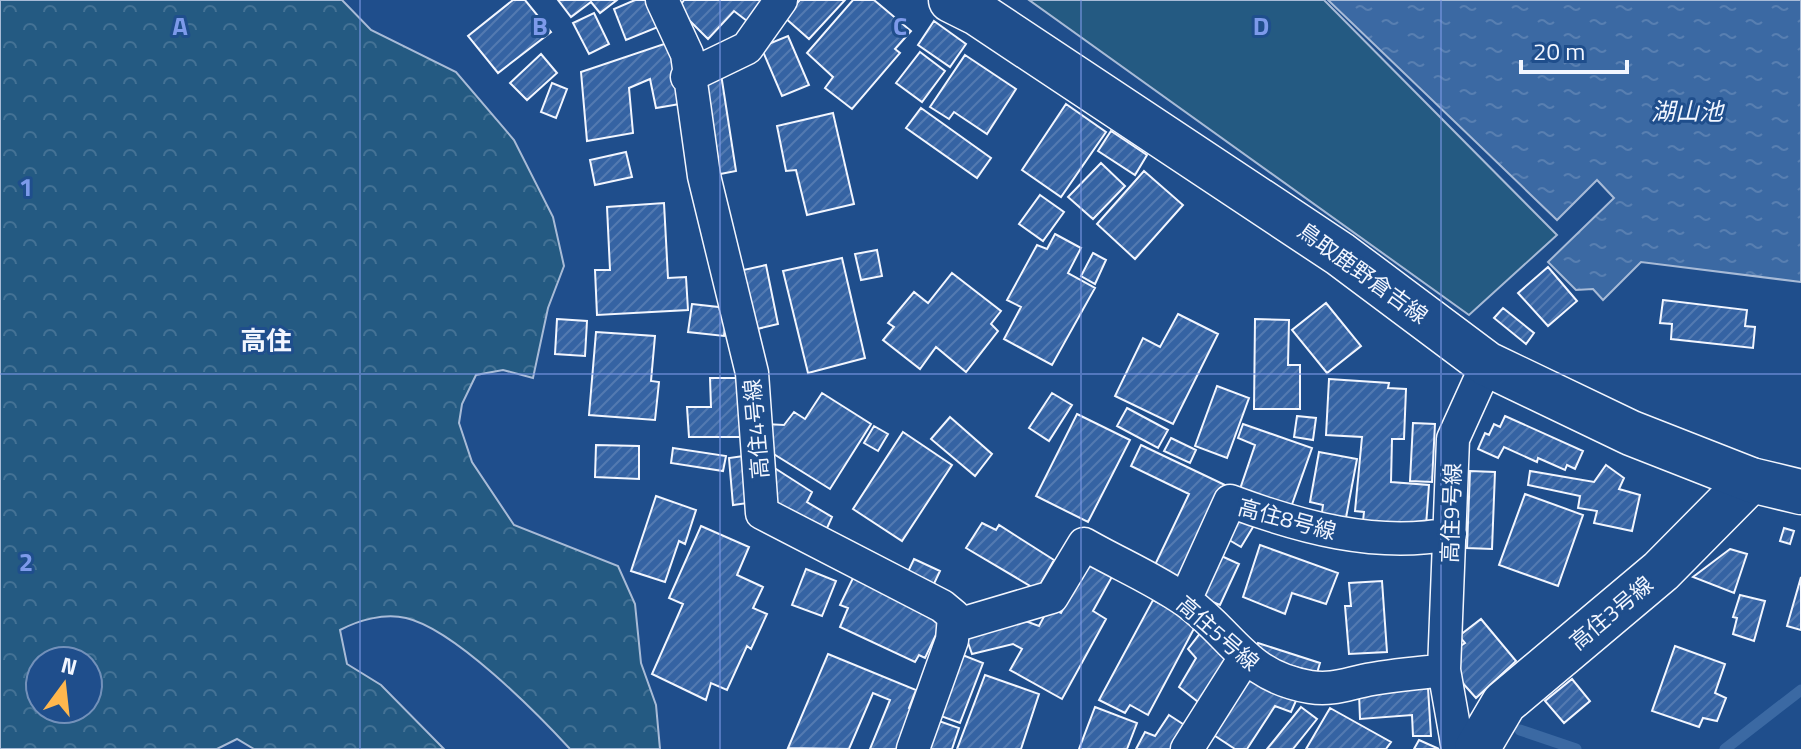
<svg xmlns="http://www.w3.org/2000/svg" width="1801" height="749" font-family="'Titillium Web','Noto Sans JP',sans-serif">
  <style>
    .forest { fill: url(#forest-crowns); stroke: #a8bbd7; stroke-width: 2; fill-rule: evenodd }
    .green { fill: #245a82; stroke: #a8bbd7; stroke-width: 2 }
    .water { fill: url(#water-ripples); stroke: #a8bbd7; stroke-width: 2 }
    .lines { fill: none; stroke-linecap: round; stroke-linejoin: round }
    .stream { stroke: #3b69a3; stroke-width: 11 }
    .building { fill: url(#building-hatch); stroke: #f2f6ff; stroke-width: 2 }
    .street-casing { stroke: #f2f6ff; stroke-width: 35 }
    .secondary-casing { stroke: #f2f6ff; stroke-width: 47 }
    .primary-casing { stroke: #f2f6ff; stroke-width: 47 }
    .street { stroke: #1f4e8c; stroke-width: 32 }
    .secondary { stroke: #1f4e8c; stroke-width: 44 }
    .primary { stroke: #1f4e8c; stroke-width: 44 }
    .grid { fill: none; stroke: #7d9aea; stroke-width: 2; stroke-opacity: 0.55 }
    .labels { text-anchor: middle; stroke-width: 6; stroke-linejoin: round; paint-order: stroke }
    .street-label { font-size: 22px; fill: #f2f6ff; stroke: #1f4e8c }
    .water-label { font-size: 24px; font-style: italic; fill: #f2f6ff; stroke: #1f4e8c }
    .quarter-label { font-size: 26px; font-weight: bold; fill: #f2f6ff; stroke: #1f4e8c }
    .grid-label { font-size: 26px; text-anchor: middle; font-weight: bold; fill: #7d9aea; stroke: #1f4e8c; stroke-width: 6; stroke-linejoin: round; paint-order: stroke }
  </style>
  <defs>
    <pattern id="forest-crowns" width="20" height="18" patternUnits="userSpaceOnUse" patternTransform="scale(2)"><rect width="20" height="18" fill="#245a82"/><path d="M2 6a3 3 0 1 1 6 0M12 15a3 3 0 1 1 6 0" fill="none" stroke="#447295"/></pattern>
    <pattern id="water-ripples" width="26" height="14" patternUnits="userSpaceOnUse" patternTransform="scale(2)"><rect width="26" height="14" fill="#3b69a3"/><path d="M2 4q2-2 4 0t4 0M15 11q2-2 4 0t4 0" fill="none" stroke="#587fb1"/></pattern>
    <pattern id="building-hatch" width="6" height="6" patternUnits="userSpaceOnUse" patternTransform="scale(2)"><rect width="6" height="6" fill="#3563a3"/><path d="M-1 1l2-2M0 6l6-6M5 7l2-2" fill="none" stroke="#537ab1"/></pattern>
  </defs>
  <rect width="100%" height="100%" fill="#1f4e8c"/>
  <path class="forest" d="M0,0h342l29,30 85,42 58,68 39,77 11,49 -16,42 -15,70 -30,-8 -27,5 -14,29 -3,19 13,39 42,63 104,41 17,38 6,59 15,42 4,44h-90c-34,-37 -116,-120 -164,-131 -22,-5 -47,2 -66,12l7,34 34,21 63,64h-190l-17,-10 -20,10h-217zM40,661h48v48h-48z"/>
  <path class="green" d="M1029,0h295l233,235 -88,80z"/>
  <path class="water" d="M1328,0h473v282l-160,-20 -38,38 -10,-11 -17,1 -28,-28 66,-64 -17,-18 -40,40z"/>
  <g class="lines">
    <path class="stream" d="M1520,730l56,19
      M1725,749l76,-59"/>
  </g>
  <path class="building" d="M513,0h12l26,32 -53,41 -30,-37z
    M558,0h59l-17,13 -9,-11 -20,15z
    M635,0h12l11,27 -32,13 -12,-31z
    M684,0h81l-14,24 -17,-13 -26,28 -30,-30z
    M800,0h45l-36,39 -25,-22z
    M853,0h21l37,31 -16,18 5,4 -48,56 -27,-21 8,-11 -26,-24z
    M594,13l15,31 -20,10 -16,-31z
    M934,21l32,23 -16,23 -32,-22z
    M788,36l21,49 -27,11 -21,-49z
    M670,42l10,62 -24,4 -6,-29 -21,9 4,45 -46,8 -6,-69z
    M920,52l25,19 -23,31 -26,-19z
    M541,54l16,19 -30,27 -17,-17z
    M965,55l51,34 -29,45 -33,-22 -5,7 -19,-12z
    M721,74l15,97 -21,4 -15,-98z
    M552,83l15,6 -11,29 -15,-6z
    M1066,104l40,28 -45,65 -39,-27z
    M921,108l70,50 -14,20 -71,-50z
    M833,113l21,91 -47,11 -11,-45 -10,1 -9,-45z
    M1111,131l36,24 -12,20 -37,-24z
    M626,152l6,25 -37,8 -5,-25z
    M1101,163l24,23 -32,33 -25,-22z
    M1144,171l39,34 -48,54 -38,-35z
    M1040,195l24,17 -21,29 -24,-17z
    M664,203l4,75 18,-1 2,33 -91,5 -2,-45h15l-3,-63z
    M1055,234l26,14 -13,25 27,15 -43,77 -48,-26 17,-32 -14,-7 30,-55 10,4z
    M877,250l5,26 -21,4 -6,-26z
    M1093,253l13,7 -11,24 -14,-8z
    M842,258l23,100 -57,15 -25,-102z
    M766,265l12,59 -25,6 -14,-59z
    M1548,267l29,34 -29,25 -30,-33z
    M952,273l49,38 -10,13 7,7 -32,41 -30,-25 -16,22 -37,-29 11,-13 -6,-4 26,-31 14,11z
    M1663,300l84,10 -2,16 10,1 -2,21 -82,-9 1,-15 -12,-1z
    M1326,303l35,43 -34,27 -35,-43z
    M692,304l35,4 -3,28 -36,-4z
    M1503,308l31,25 -8,11 -32,-26z
    M1178,314l40,20 -45,90 -58,-28 28,-58 17,9z
    M557,319l30,2 -2,35 -30,-2z
    M1255,319l34,1 -1,45h12v44h-46z
    M596,332l59,4 -4,45 8,1 -4,38 -66,-5z
    M710,378h32l1,59h-54l-2,-30h24z
    M1329,379l60,4 -1,5 18,1 -2,50h-12l-1,43 38,3 -3,41 -63,-5 1,-9 -9,-1 7,-74 -36,-2z
    M1217,386l32,12 -22,60 -32,-12z
    M822,393l49,31 -41,65 -66,-41 2,-24 18,1 10,-13 11,7z
    M1052,393l20,12 -23,36 -20,-13z
    M1127,408l41,22 -10,18 -41,-22z
    M1077,414l53,26 -42,82 -52,-26z
    M1297,416l19,2 -3,22 -19,-3z
    M1505,416l78,35 -8,18 -8,-4 -2,5 -27,-12 -1,4 -33,-15 -6,11 -20,-9 7,-16 4,2 5,-11 6,3z
    M950,417l42,37 -17,22 -44,-37z
    M1413,423l22,1 -3,58 -22,-1z
    M1243,424l69,24 -22,62 -51,-18 16,-47 -17,-7z
    M874,426l14,8 -10,17 -14,-8z
    M903,432l49,33 -50,76 -49,-32z
    M1171,438l25,12 -6,13 -26,-12z
    M596,445l43,1v33l-44,-2z
    M1141,445l84,40 -48,98 -25,-12 37,-77 -58,-28z
    M673,448l53,8 -3,15 -52,-8z
    M1319,452l38,7 -12,64 -24,-4 2,-14 -13,-3z
    M744,456l4,47 -15,2 -4,-47z
    M1606,465l18,13 -5,11 21,6 -8,36 -38,-8 3,-12 -19,-3 2,-12 -52,-11 2,-14 64,11z
    M773,467l39,25 -5,10 25,15 -9,20 -53,-32z
    M1470,471l25,1 -3,77 -25,-1z
    M1525,494l58,21 -25,71 -59,-21z
    M656,496l40,14 -11,34 -6,-3 -14,41 -34,-11z
    M1239,512l17,10 -15,25 -17,-10z
    M982,523l14,7 3,-5 55,35 -17,30 -71,-42z
    M701,526l48,21 -12,28 26,12 -10,21 14,6 -16,35 -4,-3 -20,44 -16,-7 -5,17 -54,-26 31,-70 -14,-6z
    M1784,528l10,3 -4,13 -10,-3z
    M1260,545l78,28 -12,31 -34,-11 -7,21 -42,-17z
    M1730,549l17,5 -13,39 -41,-16z
    M1217,554l22,10 -19,41 -22,-9z
    M914,559l26,12 -9,19 -26,-12z
    M1089,562l24,13 -20,36 13,8 -44,80 -52,-29 12,-21 -9,-5 -41,10 -7,-20 55,-15 19,7 10,-19 12,6z
    M806,569l30,12 -14,35 -30,-11z
    M1801,577v53l-14,-4z
    M853,578l90,42 -18,38 -6,-3 -4,7 -75,-35 8,-19 -8,-3z
    M1382,581l5,71 -38,2 -4,-48h6l-2,-23z
    M1740,595l25,6 -11,40 -21,-7 4,-16 -4,-1z
    M1153,600l44,23 -49,92 -18,-10 -5,8 -26,-13z
    M1481,619l35,42 -40,37 -16,-18 -1,-33 6,-4 -6,-7z
    M1201,632l28,25 -27,48 -23,-18 17,-29 -8,-9z
    M1258,643l62,20 -3,10 -63,-18z
    M1675,646l50,18 -10,29 11,5 -9,23 -14,-3 -4,9 -47,-16z
    M828,654l88,36 -7,18 7,3 -16,38h-30l20,-49 -17,-7 -24,56 -61,-1z
    M960,654l23,9 -23,60 -22,-8z
    M1245,674l54,20 -8,18 -16,-6 -28,43h-12l-29,-19z
    M985,675l54,19 -18,55h-64z
    M1572,679l18,22 -26,22 -19,-22z
    M1428,688l3,48h-18l-1,-21 -52,4 -1,-26z
    M1095,707l42,16 -10,26h-48z
    M1301,707l16,12 -24,30h-26z
    M1330,708l61,34 -5,7h-80z
    M1169,715l17,11 -14,23h-36l9,-17 10,4z
    M936,720l23,8 -7,21h-26z
    M1419,740l20,9h-25z"/>
  <g class="lines">
    <g class="street-casing">
      <path id="street" d="M662,0l25,54 17,122 48,197 10,140 180,93 12,10 -2,24 -39,109
        M687,77l60,-29 34,-48
        M1185,600l45,-99c70,26 145,47 220,33
        M954,626l98,-29 32,-53c33,19 71,35 102,57 48,35 59,75 124,86 18,3 31,-1 48,-5 28,-7 58,-8 86,-12l14,79
        M1444,670l9,-231 34,-75
        M1187,749l57,-90"/>
    </g>
    <g class="secondary-casing">
      <path id="secondary" d="M1477,749l27,-46 157,-132 90,-91"/>
    </g>
    <g class="primary-casing">
      <path id="primary" d="M951,0l26,13 363,241 147,110 144,69 120,47 50,12"/>
    </g>
    <use href="#street" class="street"/>
    <use href="#secondary" class="secondary"/>
    <use href="#primary" class="primary"/>
  </g>
  <path class="grid" d="M360,0v749M720,0v749M1081,0v749M1441,0v749M0,374h1801"/>
  <g class="labels">
    <g class="street-label">
      <text transform="translate(1363 273) rotate(36)" y="8">鳥取鹿野倉吉線</text>
      <text transform="translate(756 429) rotate(-95)" y="8">高住4号線</text>
      <text transform="translate(1451 513) rotate(-88)" y="8">高住9号線</text>
      <text transform="translate(1287 519) rotate(15)" y="8">高住8号線</text>
      <text transform="translate(1611 613) rotate(-40)" y="8">高住3号線</text>
      <text transform="translate(1218 633) rotate(41)" y="8">高住5号線</text>
    </g>
    <g class="water-label">
      <text x="1687" y="120">湖山池</text>
    </g>
    <g class="quarter-label">
      <text x="266" y="350">高住</text>
    </g>
  </g>
  <g class="grid-label">
    <text x="180" y="35">A</text>
    <text x="540" y="35">B</text>
    <text x="900" y="35">C</text>
    <text x="1261" y="35">D</text>
    <text x="26" y="196">1</text>
    <text x="26" y="571">2</text>
  </g>
  <g transform="translate(64 685) rotate(15)"><circle r="38" fill="#1f4e8c" stroke="#7391ba" stroke-width="2"/>
  <path d="M0-6L14 30L0 20L-14 30Z" fill="#ffb74d"/>
  <text y="-12" font-size="22" font-weight="bold" text-anchor="middle" fill="#f2f6ff">N</text>
  </g>
  <path d="M1521 60v12h106v-12" fill="none" stroke="#f2f6ff" stroke-width="4"/>
  <text x="1533" y="60" font-size="24" fill="#f2f6ff" stroke="#1f4e8c" stroke-width="6" paint-order="stroke">20 m</text>
</svg>
